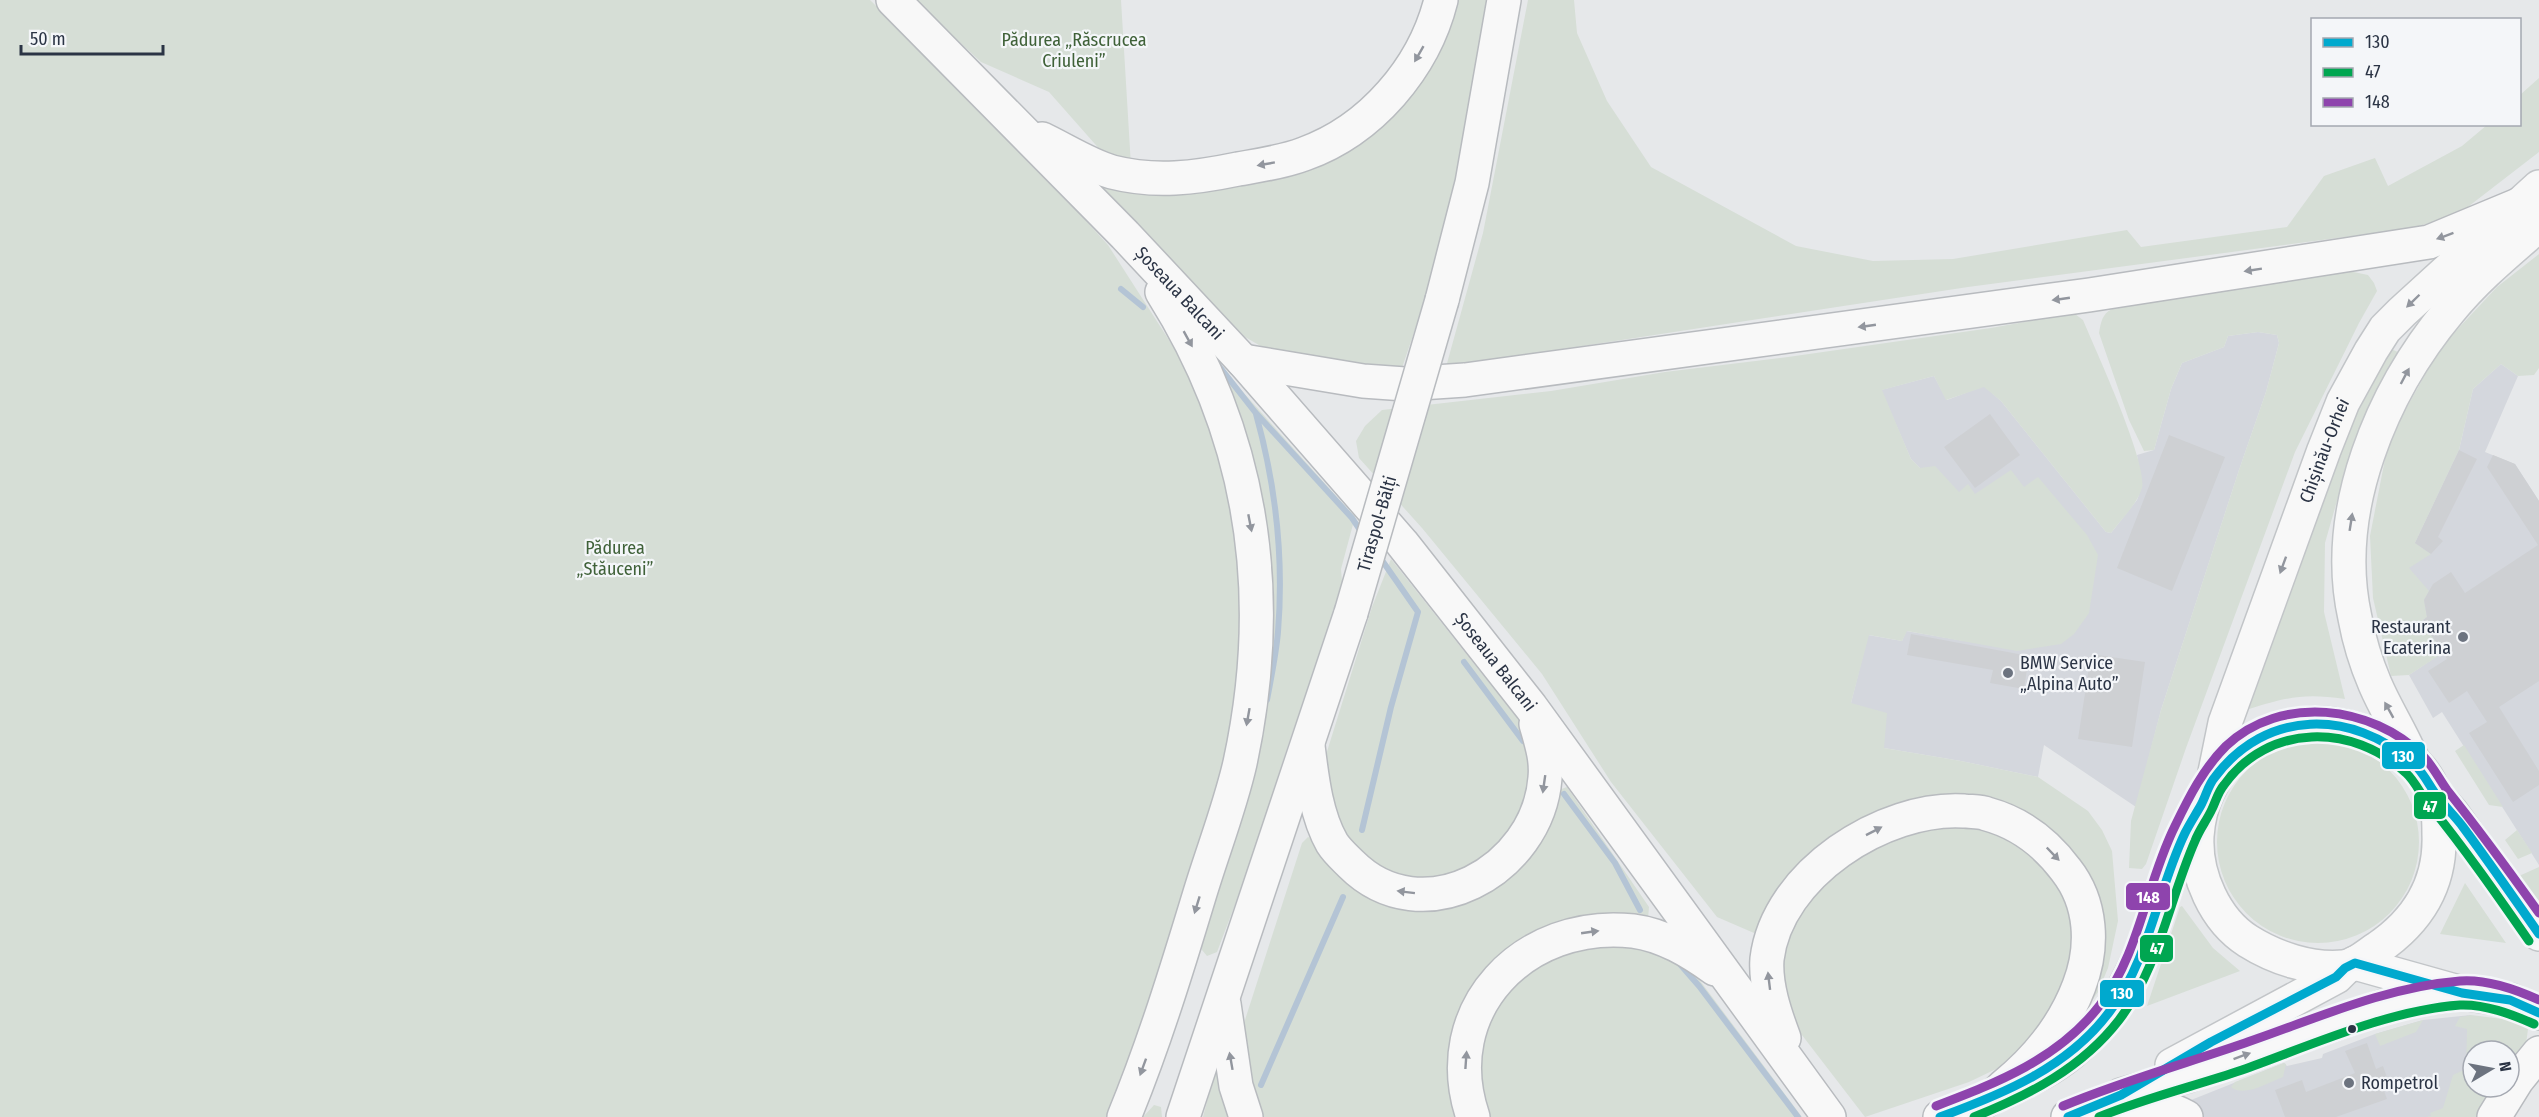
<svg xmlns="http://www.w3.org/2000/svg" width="2539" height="1117" font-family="'Fira Sans Condensed',sans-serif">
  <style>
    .built { fill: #d4d7dd }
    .green { fill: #d6ded6 }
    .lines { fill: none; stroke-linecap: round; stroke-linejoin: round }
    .stream { stroke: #b4c4d5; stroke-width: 6 }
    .building { fill: #ced0d3 }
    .primary-casing { stroke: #c2c5c8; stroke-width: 36 }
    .trunk-casing { stroke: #b8bbbf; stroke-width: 36 }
    .primary { stroke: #f8f8f8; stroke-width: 33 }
    .trunk { stroke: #f8f8f8; stroke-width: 33 }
    .trunk-bridge-casing { stroke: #b8bbbf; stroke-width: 36; stroke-linecap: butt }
    .trunk-bridge { stroke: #f8f8f8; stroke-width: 33 }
    .bus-1-casing { stroke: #f4f6f9; stroke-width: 14 }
    .bus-2-casing { stroke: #f4f6f9; stroke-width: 14 }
    .bus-3-casing { stroke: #f4f6f9; stroke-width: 14 }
    .bus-1 { stroke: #00a9ce; stroke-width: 9 }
    .bus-2 { stroke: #00a651; stroke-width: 9 }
    .bus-3 { stroke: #8e44ad; stroke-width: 9 }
    .oneway { fill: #92969e }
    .poi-dot { fill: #6c737f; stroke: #f4f6f9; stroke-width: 2 }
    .bus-dot { fill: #2b3445; stroke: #f4f6f9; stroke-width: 2 }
    .labels { text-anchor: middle; stroke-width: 4.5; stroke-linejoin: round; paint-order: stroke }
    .park-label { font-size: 18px; fill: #3f6138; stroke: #f4f6f9 }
    .street-label { font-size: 18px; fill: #2b3445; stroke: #f4f6f9 }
    .poi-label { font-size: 18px; fill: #2b3445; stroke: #f4f6f9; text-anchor: start }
    .line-badge { stroke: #f4f6f9; stroke-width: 2 }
    .badge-label { font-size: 16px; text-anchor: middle; font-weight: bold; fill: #fff }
  </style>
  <rect width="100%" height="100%" fill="#e6e8ea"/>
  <path class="built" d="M2258,332l19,3 2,8 -13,49 -27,78 -78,240 -25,97 -92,-62 -6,32 -77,-16 -77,-13 -33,-45 17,-68 34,6 4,-10 59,10 -45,-173 -9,-9 -30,-69 53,-14 13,24 37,-14 17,15 105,131 5,1 26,-33 5,-14 -5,-31 17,-5 17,-61 11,-26 42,-16 4,-11z
    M2501,364l17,12 -33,76 30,12 24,37v364l-97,-153 -9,6 -24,-43 24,-16 -27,-88 9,-28 44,-93 14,-61z
    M2471,1015v52l-12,50h-256l-22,-13 103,-41 3,3 35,-8 1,-4 52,-20 48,-14z"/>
  <path class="green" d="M0,0h870l134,131 104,114 77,120 33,69 32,185 -30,174 -111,324h-1109z
    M914,0h207l10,166 -29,-14 -53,-60 -68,-30z
    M1450,0h40l-48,249 -40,119 -122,-11 -35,-20 -160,-158 75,10 215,-63z
    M1528,0h46l3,33 30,68 44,66 145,79 77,15 80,-2 174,-29 14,17 146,-20 37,-51 51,-18 13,28 74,-40 25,-21 33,-1v-29l19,-17v74l-79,61 -47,15 -445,59 -522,80 37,-134z
    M2539,254v114l-5,7 -16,1 -17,-12 -28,25 -14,61 -44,93 16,11 -22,14 20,23 -5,9 3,17 -5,4 21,32 -34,22 -18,1 -18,-78 -3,-62 16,-82 16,-38 38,-68 57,-61z
    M2344,270l24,5 6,8 3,8 -18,32 -64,129 -109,296 -40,116 -4,5 -13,-1 2,-47 30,-111 78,-240 27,-78 13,-49 -2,-8 -19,-3 -30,4 -4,11 -42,16 -11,26 -17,61 -10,1 -15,-31 -30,-87c2,-11 3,-19 13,-24z
    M2068,314h7l8,6c12,29 65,143 59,168 -5,17 -21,31 -31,45l-5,-1 -105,-131 -17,-14 -38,13 -12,-24 -52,14 29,69 9,9 15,-2 24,26 9,-8 7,10 36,-24 13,17 14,-10 49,58 11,20 -9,58 -15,21 -13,10 -44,7 -110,-20 -5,10 -33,-6 -18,68 36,10 -3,35 77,13 77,16 50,34 14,19 10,21 6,70 -10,47 -10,24 -14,20 -14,-156 -143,-55 -165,124 -8,8 -37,-16 -106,-135 -69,-108 -120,-146 -63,-70 -3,-17 9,-15 17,-16 169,-19 114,-19 123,-15 203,-29z
    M2389,348l11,5 -50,102 -25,88 -1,69 21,87c-41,-6 -57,-2 -96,10l83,-245 48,-106z
    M1216,358l26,33 113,126 -14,52 1,12 -20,69 -34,95 -36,115 -35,92 -10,4 -5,-6 -3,-28 68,-264 -57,-295z
    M1391,559l138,174 2,65 -27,48 -47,29 -57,5 -53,-33 -24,-59 2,-30 47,-151z
    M2217 842a101 101 0 1 1 202 0a101 101 0 1 1-202 0Z
    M2464,745l39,62 -14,-2 -34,-54z
    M1567,787l82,120 -1,12 -94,9 -103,114 -3,28 9,47h-196l-18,-70 1,-24 58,-180 6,-6 131,65 117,-111z
    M1945,819l64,16 50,42 19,54 -12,61 -49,67 -48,23 -104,35 -80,-104 -7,-17 6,-66 65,-75z
    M2517,830l15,23 -14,6 -13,-19z
    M2539,867v39l-20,-30z
    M2465,883l41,60 -66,-9z
    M2182,906l31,42 27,23 -93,35 33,-99z
    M1586,944l41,1 22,6 43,19 110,147h-316l-9,-24 4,-64 43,-57z
    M2471,1015l47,6 10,8 -2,15 -17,28v-21h-36v36h27l-18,30h-55l4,-1 -1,-3 13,-5 10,-33 13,-6 1,-40 -12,-3 5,-9z
    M2423,1020l-7,12 -36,14 -5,-12z
    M1217,1063l20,54h-34z
    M2284,1063l2,1 -3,13c-14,5 -39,21 -52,10l4,-5z
    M1154,1105l7,2 1,10h-19z"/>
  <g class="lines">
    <path class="stream" d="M1121,289l22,18
      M1215,361l40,51 97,106 10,15
      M1256,414c20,72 28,144 22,218 -2,23 -7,46 -11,68
      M1464,662l59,79
      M1564,794l51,69 25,47
      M1362,830l29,-123 27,-95 -39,-56
      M1679,963l20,23 99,131
      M1261,1085l82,-188"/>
  </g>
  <path class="building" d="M1990,414l30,41 -45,33 -31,-41z
    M2169,435l56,22 -53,134 -55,-23z
    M2459,450l18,9 -39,78 5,4 -12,13 -16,-11z
    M2493,455l22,9 24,37v180l-40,26 40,64v14l-26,17 -44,-69 18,-11 -20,-31 -18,12 -21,-32 19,-12 -25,-38 5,-4 -3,-17 9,-16 18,-12 14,21 73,-48 -51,-78z
    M1911,634l118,22 -5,33 -34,-6 3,-13 -86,-15z
    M2091,654l54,8 -13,85 -54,-8z
    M2367,1043l9,26 7,-3 8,23 -7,2 3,8 -51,18h-51l-10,-27 27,-10 4,12 49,-19 -10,-22z"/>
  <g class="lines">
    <g class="primary-casing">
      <g id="primary">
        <path d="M2316,723c43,1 103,26 118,70 5,13 5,28 5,41 2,49 -20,86 -61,114 -10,6 -22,18 -35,19 -32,3 -68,-9 -95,-26 -33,-21 -53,-66 -51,-105 5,-69 54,-106 119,-113z"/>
        <path d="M2413,761c-11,-27 -27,-51 -38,-77 -9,-21 -16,-44 -20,-66 -24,-107 27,-227 95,-308 26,-32 58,-58 89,-85"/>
        <path id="s1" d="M2214,777l11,-54 99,-273 19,-48 28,-51 14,-22 17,-17 137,-125"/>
        <path d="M2435,794l17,19 87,121"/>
        <path d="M2355,963l107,30 48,7 29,13"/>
        <path d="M2172,1065l164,-88 9,-9"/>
        <path d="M2004,1092c17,-9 36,-17 52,-28 79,-53 97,-148 129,-231l9,-16"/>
        <path d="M2121,1095l66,-19 198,-70 18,-5 59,-8"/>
      </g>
    </g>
    <g class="trunk-casing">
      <g id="trunk">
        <path id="s2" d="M893,0l232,235 118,126 159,182 129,164 298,410"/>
        <path d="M1042,139c21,10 48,27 70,33 43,11 83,6 126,-3 23,-4 45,-7 66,-15 67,-24 120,-86 137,-154"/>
        <path d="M1442,300l30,-117 32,-183"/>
        <path d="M1243,361l120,20 42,3 60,-4 624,-85 340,-53 89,-37"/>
        <path d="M1308,746c4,32 8,69 24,97 5,8 12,14 19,21 71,71 187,7 194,-86 2,-19 -4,-36 -9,-54"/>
        <path d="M1224,1004l12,82 10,31"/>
        <path d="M1784,1038c-9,-24 -19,-53 -17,-79 10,-85 117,-153 197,-148 8,1 16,0 23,3 33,9 59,29 79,56 26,33 28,77 13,116 -15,40 -42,73 -75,100 -5,5 -11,11 -17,14 -15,7 -32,12 -47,17"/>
        <path d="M1124,1117c30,-73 53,-148 76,-224 13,-43 30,-86 40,-130 36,-167 14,-325 -78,-471"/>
        <path d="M1183,1117l168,-504"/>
        <path d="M1473,1117c-37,-108 52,-198 160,-186 31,4 58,21 82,38"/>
        <path d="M2068,1117c37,-13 82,-20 118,0"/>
        <path d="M2494,1117l23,-37 22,-27"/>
      </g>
    </g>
    <use href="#primary" class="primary"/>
    <use href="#trunk" class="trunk"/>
    <g class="trunk-bridge-casing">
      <g id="trunk-bridge">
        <path id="s3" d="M1351,613l91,-313"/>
      </g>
    </g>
    <use href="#trunk-bridge" class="trunk-bridge"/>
    <g class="bus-1-casing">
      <path id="bus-1" d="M1940,1117c63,-23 129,-50 170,-106 40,-53 47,-120 75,-178 5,-10 11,-19 16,-28 5,-9 7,-20 14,-28 51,-68 137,-68 198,-14 10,9 16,22 24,33 8,11 18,20 26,31 26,35 51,71 76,107
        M2068,1117l53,-22 90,-53 125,-65 9,-9 10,-5 107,30 48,7 29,13"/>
    </g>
    <g class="bus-2-casing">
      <path id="bus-2" d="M1974,1117c55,-22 108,-49 145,-97 40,-52 50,-120 76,-179 4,-11 12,-21 17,-32 4,-8 6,-17 12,-24 44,-62 129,-62 182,-12 10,9 15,23 24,33 35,43 67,89 99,135
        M2099,1117c46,-19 96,-31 143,-47 67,-24 147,-60 218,-65 25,-1 51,9 74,19"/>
    </g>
    <g class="bus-3-casing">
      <path id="bus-3" d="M1936,1106c60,-23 123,-47 164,-101 40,-52 46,-121 75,-179 14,-29 28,-57 51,-80 55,-52 146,-41 197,10 10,10 16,23 24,34 32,40 62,81 92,123
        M2063,1106c60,-25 121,-42 182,-63 70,-24 140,-56 215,-62 26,-2 55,8 79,19"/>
    </g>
    <use href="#bus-1" class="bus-1"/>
    <use href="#bus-2" class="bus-2"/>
    <use href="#bus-3" class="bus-3"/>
  </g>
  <defs><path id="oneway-solid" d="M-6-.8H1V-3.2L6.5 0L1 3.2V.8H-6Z" transform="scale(1.5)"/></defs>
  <g class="oneway">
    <use href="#oneway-solid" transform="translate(1419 54) rotate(120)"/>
    <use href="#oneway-solid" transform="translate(1266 164) rotate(170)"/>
    <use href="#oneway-solid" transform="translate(2445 236) rotate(160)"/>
    <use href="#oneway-solid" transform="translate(2253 270) rotate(171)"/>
    <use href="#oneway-solid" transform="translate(2061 299) rotate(172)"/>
    <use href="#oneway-solid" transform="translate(2413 301) rotate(136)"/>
    <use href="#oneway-solid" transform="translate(1867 326) rotate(172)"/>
    <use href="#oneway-solid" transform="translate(1188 339) rotate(61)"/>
    <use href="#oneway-solid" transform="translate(2405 376) rotate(-62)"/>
    <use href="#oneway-solid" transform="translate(2351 522) rotate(-81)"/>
    <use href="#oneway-solid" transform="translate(1250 523) rotate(79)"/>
    <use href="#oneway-solid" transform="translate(2283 565) rotate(110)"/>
    <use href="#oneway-solid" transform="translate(2389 710) rotate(-119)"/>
    <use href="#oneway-solid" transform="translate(1248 717) rotate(100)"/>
    <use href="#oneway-solid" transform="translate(1544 784) rotate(98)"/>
    <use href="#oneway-solid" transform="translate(1874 831) rotate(-27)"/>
    <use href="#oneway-solid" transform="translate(2053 854) rotate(46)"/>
    <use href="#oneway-solid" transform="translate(1406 892) rotate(-173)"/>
    <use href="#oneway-solid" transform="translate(1197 905) rotate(107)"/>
    <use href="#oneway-solid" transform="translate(1590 932) rotate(-8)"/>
    <use href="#oneway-solid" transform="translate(1769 981) rotate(-97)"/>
    <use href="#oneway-solid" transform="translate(2242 1056) rotate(-20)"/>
    <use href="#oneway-solid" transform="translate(1466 1060) rotate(-86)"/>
    <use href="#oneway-solid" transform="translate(1231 1061) rotate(-100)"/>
    <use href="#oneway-solid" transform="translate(1143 1067) rotate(110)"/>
  </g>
  <g class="poi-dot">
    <circle cx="2463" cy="637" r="6"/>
    <circle cx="2008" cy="673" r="6"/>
    <circle cx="2349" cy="1083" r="6"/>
  </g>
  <circle class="bus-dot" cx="2352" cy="1029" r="5"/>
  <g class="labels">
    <g class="park-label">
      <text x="1074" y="46">Pădurea „Răscrucea<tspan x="1074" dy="21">Criuleni”</tspan></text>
      <text x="615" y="554">Pădurea<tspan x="615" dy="21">„Stăuceni”</tspan></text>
    </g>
    <g class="street-label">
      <text dy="6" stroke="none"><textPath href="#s2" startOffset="410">Șoseaua Balcani</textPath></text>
      <text dy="6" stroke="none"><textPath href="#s1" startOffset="345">Chișinău-Orhei</textPath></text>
      <text dy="6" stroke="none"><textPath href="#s3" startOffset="93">Tiraspol-Bălți</textPath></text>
      <text dy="6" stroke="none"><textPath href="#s2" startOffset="896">Șoseaua Balcani</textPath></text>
    </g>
    <g class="poi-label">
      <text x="2451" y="633" text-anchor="end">Restaurant<tspan x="2451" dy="21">Ecaterina</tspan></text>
      <text x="2020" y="669">BMW Service<tspan x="2020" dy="21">„Alpina Auto”</tspan></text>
      <text x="2361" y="1089">Rompetrol</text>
    </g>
  </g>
  <g class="line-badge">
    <rect x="2381" y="741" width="45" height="29" rx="6" fill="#00a9ce"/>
    <rect x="2413" y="791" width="34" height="29" rx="6" fill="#00a651"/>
    <rect x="2125" y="882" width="46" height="29" rx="6" fill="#8e44ad"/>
    <rect x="2139" y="934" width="35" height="29" rx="6" fill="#00a651"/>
    <rect x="2099" y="979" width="46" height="29" rx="6" fill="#00a9ce"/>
  </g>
  <g class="badge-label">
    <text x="2403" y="762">130</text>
    <text x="2430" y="812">47</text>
    <text x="2148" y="903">148</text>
    <text x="2157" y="954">47</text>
    <text x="2122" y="999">130</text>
  </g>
  <rect x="2311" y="18" width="210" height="108" fill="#f4f6f9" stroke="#a4a8b1" stroke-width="1.5"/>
  <rect x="2323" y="38" width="30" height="9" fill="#00a9ce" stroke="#a4a8b1" stroke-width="1.5"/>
  <text x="2365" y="48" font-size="18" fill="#2b3445">130</text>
  <rect x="2323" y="68" width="30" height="9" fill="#00a651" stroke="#a4a8b1" stroke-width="1.5"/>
  <text x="2365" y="78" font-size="18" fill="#2b3445">47</text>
  <rect x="2323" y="98" width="30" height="9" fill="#8e44ad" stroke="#a4a8b1" stroke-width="1.5"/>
  <text x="2365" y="108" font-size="18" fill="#2b3445">148</text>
  <g transform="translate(2491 1069) rotate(80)"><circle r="28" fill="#f4f6f9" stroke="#a4a8b1" stroke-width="1.5"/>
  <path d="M0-4.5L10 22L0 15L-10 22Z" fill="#6c737f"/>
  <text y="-9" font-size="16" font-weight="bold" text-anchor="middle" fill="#2b3445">N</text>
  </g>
  <path d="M21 45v9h142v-9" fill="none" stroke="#2b3445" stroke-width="3"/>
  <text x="30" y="45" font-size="18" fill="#2b3445" stroke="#f4f6f9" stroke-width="4.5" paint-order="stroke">50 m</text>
</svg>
